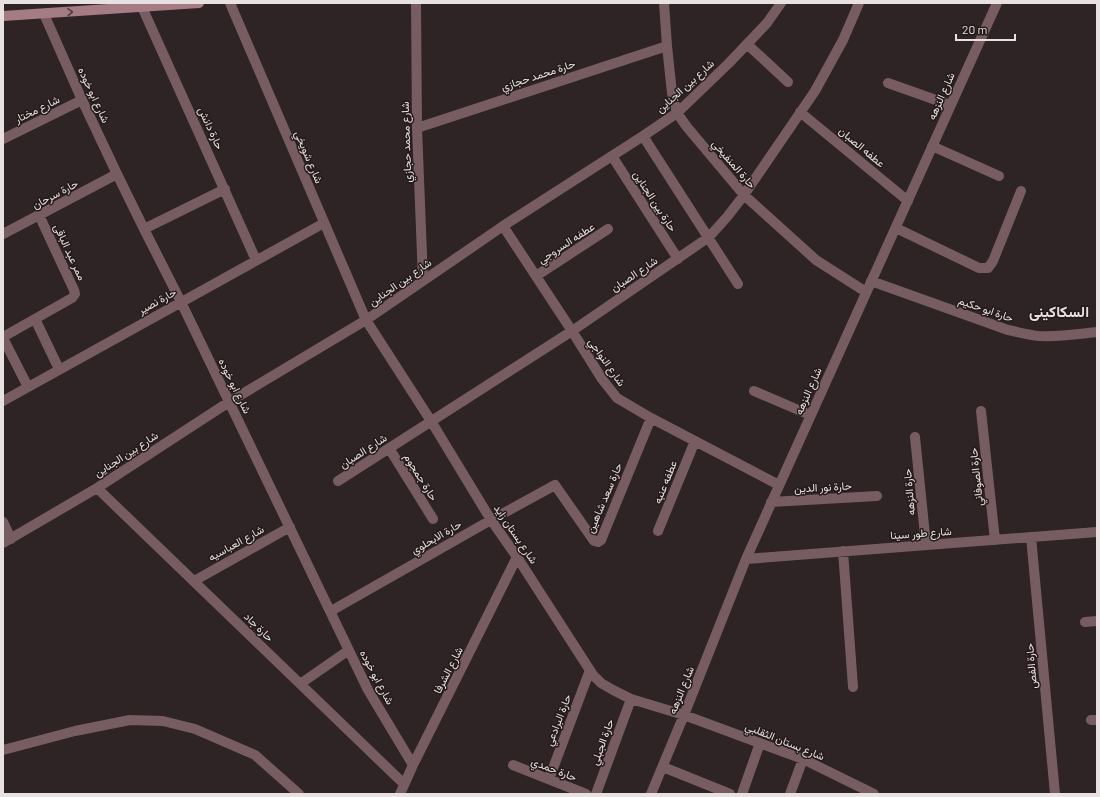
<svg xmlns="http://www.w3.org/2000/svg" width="1100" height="797" font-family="Barlow,Vazirmatn,sans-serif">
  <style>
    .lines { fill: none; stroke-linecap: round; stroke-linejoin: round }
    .street { stroke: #775d61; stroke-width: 10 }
    .secondary { stroke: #a57c83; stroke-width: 10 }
    .oneway { stroke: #513c3f }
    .labels { text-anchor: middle; stroke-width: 3; stroke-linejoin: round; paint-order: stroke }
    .street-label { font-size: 11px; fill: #e8e1e2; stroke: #241a1b }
    .district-label { font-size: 15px; font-weight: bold; fill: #e8e1e2; stroke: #241a1b }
  </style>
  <rect width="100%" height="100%" fill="#2e2325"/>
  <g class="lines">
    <path class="street" d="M230,3l136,317 65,101 60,99 26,37 76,118 8,8 12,7 18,9 53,16 119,44 71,35
      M416,3l1,125 6,152
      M664,3l3,43 5,47 5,20 10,14 57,68 72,65 50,32
      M142,7l114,253
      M44,14l38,86 35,74 27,55 37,73 187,388 45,75
      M747,44l41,38
      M888,83l62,22
      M800,112l108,89
      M417,128l250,-82
      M643,136l95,148
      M3,139l79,-39
      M932,146l67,30
      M612,156l66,103
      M503,226l69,105 30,48 15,19 34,20 128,67
      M896,228l83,40h9l5,-7 28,-70
      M144,229l81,-40
      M3,234l114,-60
      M536,276l72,-47
      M871,281l137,49c10,2 21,5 31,6 19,1 39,-2 58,-4
      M35,319l24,50
      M3,337l69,-39 3,-4 -1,-4 -35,-75
      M3,338l25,49
      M754,391l56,24
      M3,401l321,-178
      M981,411l14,129
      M915,437l11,108
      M389,448l44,71
      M338,481l234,-150 137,-94 18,-20 17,-22 71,-104 28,-51 16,-37
      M97,488l307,296
      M771,502l106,-6
      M3,522l8,17
      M658,531l37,-90
      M1031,537l24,257
      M3,543l94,-55 132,-86 137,-82 137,-94 140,-90 34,-23 52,-50 38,-40 14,-20
      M843,551l10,136
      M746,559l351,-27
      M194,581l96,-54
      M331,611l160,-91 64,-35 39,56 4,1 3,-2 50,-122
      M1085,622l12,-1
      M300,684l49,-34
      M1091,720h6
      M3,750l72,-19 55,-11 33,1 32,8 60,26 44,39
      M513,765l73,29
      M663,767l67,27
      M549,779l41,-109
      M400,794l13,-29 104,-208
      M596,794l35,-95
      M651,794l33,-79 62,-156 251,-556
      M742,794l18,-51
      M790,794l13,-35"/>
    <path class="secondary" d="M3,16l196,-13"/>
  </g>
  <defs><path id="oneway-chevron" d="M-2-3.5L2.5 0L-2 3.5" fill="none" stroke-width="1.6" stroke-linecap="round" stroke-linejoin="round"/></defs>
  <use class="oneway" href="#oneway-chevron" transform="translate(70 12) rotate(-4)"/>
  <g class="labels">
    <g class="street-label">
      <text transform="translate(538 75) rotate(-18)" y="4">حارة محمد حجازي</text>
      <text transform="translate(685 86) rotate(-42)" y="4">شارع بين الجناين</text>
      <text transform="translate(94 95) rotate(65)" y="4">شارع ابو خوده</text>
      <text transform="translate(941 96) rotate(-66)" y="4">شارع النزهه</text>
      <text transform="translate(37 109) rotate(-26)" y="4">شارع مختار</text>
      <text transform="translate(211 128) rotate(65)" y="4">حارة دانش</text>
      <text transform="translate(406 142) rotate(-92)" y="4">شارع محمد حجازي</text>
      <text transform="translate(862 147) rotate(40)" y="4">عطفه الصبان</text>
      <text transform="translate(309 157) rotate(67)" y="4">شارع شويخي</text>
      <text transform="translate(734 164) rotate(49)" y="4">حارة المنفيخي</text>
      <text transform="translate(55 194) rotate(-28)" y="4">حارة سرحان</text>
      <text transform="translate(655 201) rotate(57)" y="4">حارة بين الجناين</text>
      <text transform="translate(566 243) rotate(-33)" y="4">عطفه السروجي</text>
      <text transform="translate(70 252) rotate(65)" y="4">ممر عبد الباقى</text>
      <text transform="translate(634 274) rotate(-34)" y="4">شارع الصبان</text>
      <text transform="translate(400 282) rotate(-35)" y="4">شارع بين الجناين</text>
      <text transform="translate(157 301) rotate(-29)" y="4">حارة نصير</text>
      <text transform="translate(986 309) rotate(19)" y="4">حارة ابو حكيم</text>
      <text transform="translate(607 362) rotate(55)" y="4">شارع النواجي</text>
      <text transform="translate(235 386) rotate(64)" y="4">شارع ابو خوده</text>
      <text transform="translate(808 391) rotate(-66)" y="4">شارع النزهه</text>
      <text transform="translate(363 451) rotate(-33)" y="4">شارع الصبان</text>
      <text transform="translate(126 454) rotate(-33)" y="4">شارع بين الجناين</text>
      <text transform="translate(421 477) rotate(58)" y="4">حارة جمجوم</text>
      <text transform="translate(976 477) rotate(-96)" y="4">حارة الصوفاني</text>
      <text transform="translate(665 482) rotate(-68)" y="4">عطفه عنبه</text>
      <text transform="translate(823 487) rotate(-3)" y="4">حارة نور الدين</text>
      <text transform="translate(909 492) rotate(-95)" y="4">حارة النزهه</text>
      <text transform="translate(604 498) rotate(-67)" y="4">حارة سعد شاهين</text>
      <text transform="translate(921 533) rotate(-4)" y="4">شارع طور سينا</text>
      <text transform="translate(516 534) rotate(56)" y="4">شارع بستان زايد</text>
      <text transform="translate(436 537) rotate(-30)" y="4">حارة الابحلوي</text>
      <text transform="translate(236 543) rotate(-29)" y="4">شارع العباسيه</text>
      <text transform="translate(259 627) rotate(44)" y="4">حارة جاد</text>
      <text transform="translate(1031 666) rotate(-95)" y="4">حارة الفص</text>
      <text transform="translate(448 670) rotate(-63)" y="4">شارع الشرفا</text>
      <text transform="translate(377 677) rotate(62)" y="4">شارع ابو خوده</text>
      <text transform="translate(681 690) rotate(-68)" y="4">شارع النزهه</text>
      <text transform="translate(558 720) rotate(-69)" y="4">حارة البرادعي</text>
      <text transform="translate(785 741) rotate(22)" y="4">شارع بستان الثقلبي</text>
      <text transform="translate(602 742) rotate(-70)" y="4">حارة الجبلي</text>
      <text transform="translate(554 769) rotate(21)" y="4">حارة حمدي</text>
    </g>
    <g class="district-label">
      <text x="1059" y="317">السكاكينى</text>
    </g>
  </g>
  <rect width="1100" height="797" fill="none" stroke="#e8e1e2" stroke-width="8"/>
  <path d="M956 34v6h59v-6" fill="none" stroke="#e8e1e2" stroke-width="2"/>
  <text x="962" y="34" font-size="12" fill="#e8e1e2" stroke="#241a1b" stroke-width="3" paint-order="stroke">20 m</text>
</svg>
